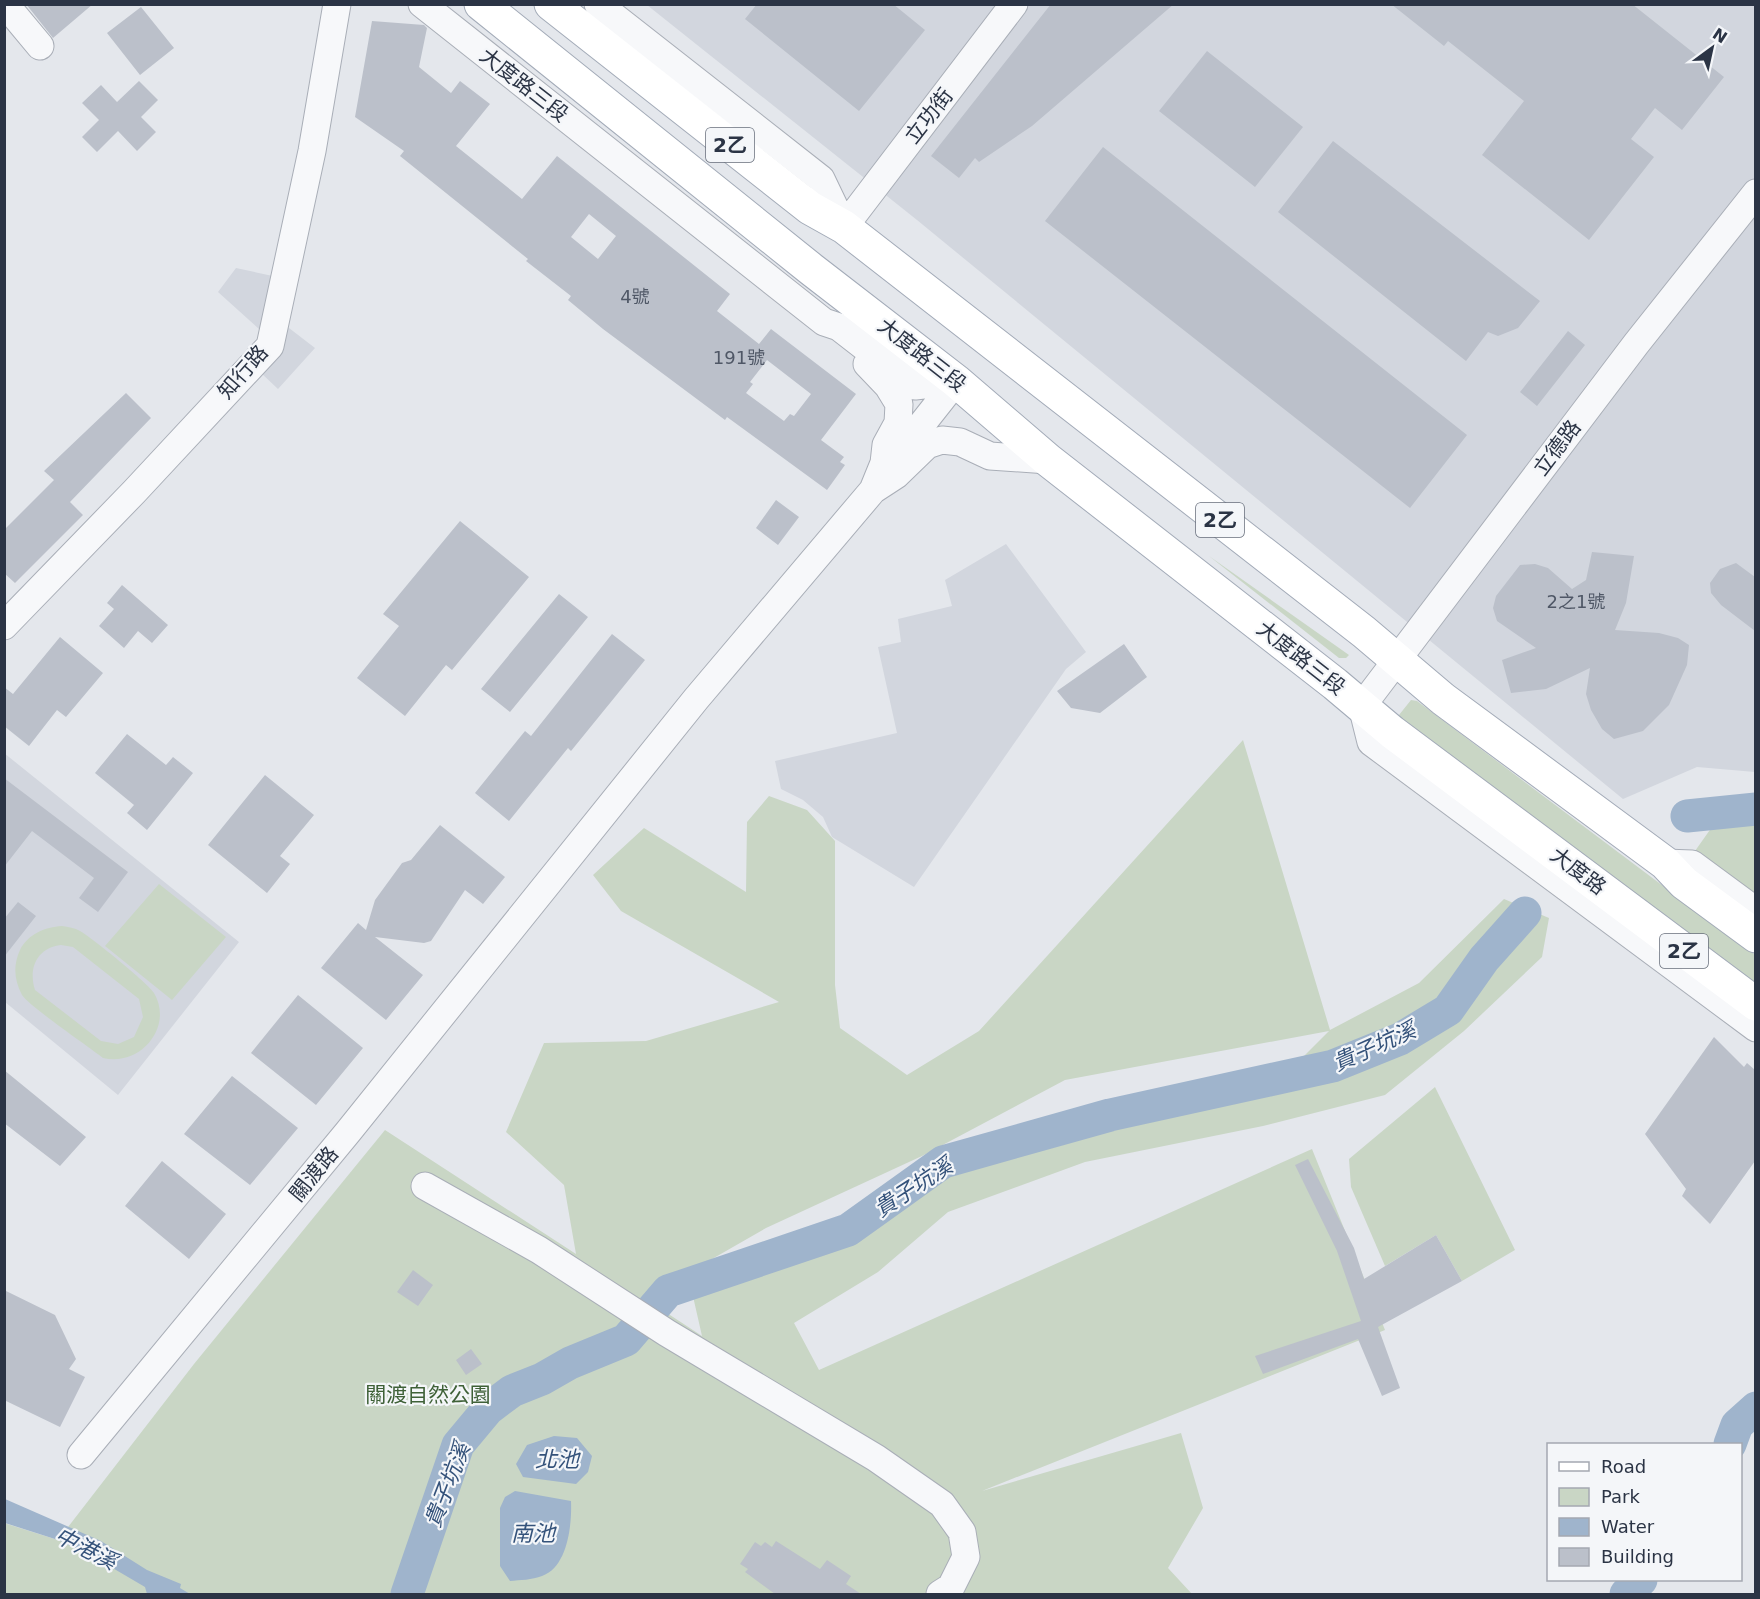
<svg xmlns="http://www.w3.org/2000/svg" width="1760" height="1599" font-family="'DejaVu Sans','Noto Sans TC',sans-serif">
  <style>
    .built { fill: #d2d6de }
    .green { fill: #c9d6c5; fill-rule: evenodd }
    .water { fill: #9fb4cc }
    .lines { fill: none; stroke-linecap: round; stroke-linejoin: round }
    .river { stroke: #9fb4cc; stroke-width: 33 }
    .building { fill: #bbc0ca; fill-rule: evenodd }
    .minor-casing { stroke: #a9aeb7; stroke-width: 29 }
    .major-casing { stroke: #a3abb8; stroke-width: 35 }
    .minor { stroke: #f7f8fa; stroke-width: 27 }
    .major { stroke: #fff; stroke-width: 33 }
    .labels { text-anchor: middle; stroke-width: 4.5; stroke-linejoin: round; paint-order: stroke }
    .number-label { font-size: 18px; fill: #4f5766 }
    .shield { fill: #f4f6f9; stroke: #676e7b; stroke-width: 1.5 }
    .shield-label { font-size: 20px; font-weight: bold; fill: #2b3445 }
    .street-label { font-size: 21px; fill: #2b3445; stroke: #f4f6f9 }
    .park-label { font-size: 21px; fill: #3f6138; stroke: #f4f6f9 }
    .water-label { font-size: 22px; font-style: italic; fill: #34527a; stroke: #f4f6f9 }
  </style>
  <rect width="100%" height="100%" fill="#e4e7ec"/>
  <path class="built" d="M647,5h1108v767l-58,-5 -74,32 -706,-579z
    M236,268l46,10 -6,40 39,30 -37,41 -19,-18 21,-23 -62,-56z
    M1006,544l80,108 -20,17 -152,218 -82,-50 -9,-20 -20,-17 -22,-11 -6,-28 122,-28 -19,-86 23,-5 -3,-23 54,-13 -7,-26z
    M4,753l235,189 -121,153 -113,-93z"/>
  <path class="green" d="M1209,556l140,99 -3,3h-7z
    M1411,700l6,1 338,254v30l-352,-264 -4,-6z
    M1243,740l87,290 89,-47 85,-84 45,19 -7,39 -78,74 -79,64 -122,31 -178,36 -137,50 -70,60 -84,51 25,47 493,-221 73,181 -403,161 199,-58 22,75 -35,60 24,26h-1187l-1,-71 54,17 136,-176 191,-234 191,124 -12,-69 -58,-53 38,-89 102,-2 133,-39 -158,-91 -28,-36 51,-47 102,64 1,-70 22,-26 38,14 28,31v144l5,43 67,47 72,-44zM1329,1031l-64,64 -149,25 -158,51 -94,56 -172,65 10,44 -58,-38 122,-70 156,-72 143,-76z
    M1755,794v102l-60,-45 24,-34z
    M159,884l67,53 -54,63 -67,-54z
    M62,926c6,1 13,2 18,5 11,6 69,53 74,62 20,34 -14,74 -51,65 -14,-11 -74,-52 -81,-63 -8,-15 -9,-30 -2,-45 8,-16 25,-23 42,-24zM61,945l12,2 66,52 4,18 -9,20 -16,7 -17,-3 -66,-51c-7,-22 2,-42 26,-45z
    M1435,1087l80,163 -53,31 -26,-46 -51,31 -34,-79 -2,-28z"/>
  <path class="water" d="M554,1436l23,2 15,18 -4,16 -12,12 -53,-7 -7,-13 11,-19z
    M515,1491l56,10c1,23 -3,66 -29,75 -10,4 -22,4 -32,5l-10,-15v-58l5,-11z
    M5,1499l96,42 46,29 34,14 -1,4 10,6h-43l-2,-7 -46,-27 -41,-20 -53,-17z"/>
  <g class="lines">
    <path class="river" d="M1687,816l69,-7
      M1730,1444l7,-19 19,-17
      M407,1594l51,-149 30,-36 24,-18 30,-12 28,-16 56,-23 42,-49 180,-61 95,-68 167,-47 223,-49 67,-27 48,-29 36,-51 41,-46
      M1626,1594l15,-14"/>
  </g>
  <path class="building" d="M26,4h67l-40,34z
    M757,4h136l32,26 -66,81 -114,-92z
    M1051,4h123l-142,122 -53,36 -4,-4 -16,20 -28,-22z
    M1391,4h241l92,73 -42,53 -27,-22 -24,31 23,18 -65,83 -107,-85 42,-54 -76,-60 -4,5z
    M141,7l33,41 -34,27 -33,-42z
    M372,21l52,4 3,3 -8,39 32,26 9,-12 30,23 -34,42 66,53 35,-43 173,138 -13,17 42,33 12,-15 85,65 -35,46 23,17 -4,5 5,3 -18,25 -100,-73 -2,3 -122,-91 -35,-29 3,-4 -45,-35 2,-2 -128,-103 4,-5 -49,-34zM589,214l27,22 -18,23 -27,-22zM767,360l44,34 -17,22 -4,-2 -6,7 -38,-28 7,-9 -3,-2z
    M1207,51l96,76 -48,60 -96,-76z
    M139,81l19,19 -17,17 15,15 -19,19 -19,-20 -21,21 -15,-15 17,-17 -17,-17 19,-18 16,17z
    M1333,141l207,160 -22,27 -20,8 -10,-4 -22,29 -188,-149z
    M1103,147l364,288 -57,73 -365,-287z
    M1568,331l17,14 -48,61 -17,-14z
    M126,393l25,25 -81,84 13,13 -68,68 -11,-10v-43l50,-50 -10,-9z
    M776,500l23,17 -21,28 -22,-17z
    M460,521l69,56 -77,93 -6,-5 -41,51 -48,-38 42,-52 -16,-12z
    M1592,552l42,4 -8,47 -11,27 44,3 19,5 11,7 -2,20 -18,40 -26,26 -29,8 -12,-10 -11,-19 -5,-16 4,-26 -44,21 -35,4 -9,-33 34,-12 -39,-27 -4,-13 3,-12 24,-31 15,-1 13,4 24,21 14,-9z
    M1736,563l19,14v54l-34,-26 -10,-12 -1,-10 10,-14z
    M122,585l46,40 -16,18 -14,-12 -14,17 -25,-22 15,-17 -7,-6z
    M559,594l29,23 -78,95 -29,-23z
    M612,634l33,26 -74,91 -3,-3 -59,73 -34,-28 50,-62 6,5z
    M60,637l43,36 -37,44 -9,-7 -28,36 -25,-20v-39l9,7z
    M1124,644l23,33 -47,36 -29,-5 -14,-17z
    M127,734l39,31 7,-8 20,16 -46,57 -20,-17 7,-8 -39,-32z
    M265,775l49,40 -34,41 10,8 -23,29 -59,-48z
    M4,778l124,94 -30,40 -19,-14 15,-20 -62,-47 -28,36z
    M440,825l65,52 -22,27 -18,-14 -34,51 -7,2 -49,-6 48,38 -37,45 -65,-52 37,-45 8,7 9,-30 27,-37 9,-3z
    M18,902l18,14 -32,41v-38z
    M298,995l65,53 -47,57 -65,-52z
    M1714,1037l30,30 3,-4 8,7v91l-45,63 -28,-28 4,-7 -41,-55z
    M4,1070l82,67 -26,29 -56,-43z
    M232,1076l66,52 -48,57 -66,-51z
    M1308,1159l46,89 10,31 72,-44 26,46 -84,46 22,61 -18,8 -24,-57 -95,35 -8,-18 106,-35 -24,-70 -42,-86z
    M162,1161l64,53 -37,45 -64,-53z
    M413,1270l20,15 -15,21 -21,-14z
    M4,1290l51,25 21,44 -7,10 16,8 -25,50 -56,-27z
    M471,1349l11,15 -16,11 -10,-15z
    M776,1541l44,28 7,-9 24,16 -5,8 15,10h-86l-30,-22 3,-3 -8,-5 15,-22 6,4 4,-4 7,5z"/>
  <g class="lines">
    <g class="minor-casing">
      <path id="minor" d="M5,4l35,42
        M422,4l402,318 15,5 76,59 41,-5
        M598,4l223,175 23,48 170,-223
        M1756,193l-120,151 -274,362 9,36 385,286
        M867,364l21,22 11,18 -1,19 -12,22 -2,18 -11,27
        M896,457l60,-76
        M4,626l130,-134 136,-146 42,-195 25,-147
        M1665,863l27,1 64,47
        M425,1186l114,64 128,83 209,125 66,46 20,28 4,25 -15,30 -11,7
        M81,1455l267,-323 348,-433 177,-209 23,-15 31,-30 15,-5 18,2 30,14 58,4"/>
    </g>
    <g class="major-casing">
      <path id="major" d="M481,4l330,265 145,112 92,79 287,224 57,48 364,272
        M551,4l259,204 34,19 520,405 79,67 222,164 19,20 72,53"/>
    </g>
    <use href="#minor" class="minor"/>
    <use href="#major" class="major"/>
  </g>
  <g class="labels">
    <g class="number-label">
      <text x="635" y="303">4號</text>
      <text x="739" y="364">191號</text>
      <text x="1576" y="608">2之1號</text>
    </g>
    <g class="shield">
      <rect x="706" y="128" width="48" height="34" rx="4.5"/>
      <rect x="1196" y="503" width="48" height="34" rx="4.5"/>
      <rect x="1660" y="934" width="48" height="34" rx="4.5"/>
    </g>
    <g class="shield-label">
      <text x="730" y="152">2乙</text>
      <text x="1220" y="527">2乙</text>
      <text x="1684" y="958">2乙</text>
    </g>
    <g class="street-label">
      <text transform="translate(524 85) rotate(38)" y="7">大度路三段</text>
      <text transform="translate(929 116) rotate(-52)" y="7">立功街</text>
      <text transform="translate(922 355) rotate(38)" y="7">大度路三段</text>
      <text transform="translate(243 372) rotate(-49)" y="7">知行路</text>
      <text transform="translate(1557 448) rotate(-53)" y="7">立德路</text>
      <text transform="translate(1301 658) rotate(38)" y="7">大度路三段</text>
      <text transform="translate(1578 871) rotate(37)" y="7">大度路</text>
      <text transform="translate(314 1174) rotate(-51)" y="7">關渡路</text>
    </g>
    <g class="park-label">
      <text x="428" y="1402">關渡自然公園</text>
    </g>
    <g class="water-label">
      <text transform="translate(1374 1046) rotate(-24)" y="8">貴子坑溪</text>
      <text transform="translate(913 1187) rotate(-33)" y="8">貴子坑溪</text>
      <text x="557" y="1467">北池</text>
      <text transform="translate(447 1485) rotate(-69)" y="8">貴子坑溪</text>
      <text x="533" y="1541">南池</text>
      <text transform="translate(86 1548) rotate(27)" y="8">中港溪</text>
    </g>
  </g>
  <rect width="1760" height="1599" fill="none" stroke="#2b3445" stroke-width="12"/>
  <rect x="1547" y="1443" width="195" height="138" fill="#f4f6f9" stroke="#a4a8b1" stroke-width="1.5"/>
  <rect x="1559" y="1462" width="30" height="9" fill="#ffffff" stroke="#a4a8b1" stroke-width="1.5"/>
  <text x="1601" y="1473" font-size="18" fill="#2b3445">Road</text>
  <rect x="1559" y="1488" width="30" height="18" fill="#c9d6c5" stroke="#a4a8b1" stroke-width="1.5"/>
  <text x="1601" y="1503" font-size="18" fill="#2b3445">Park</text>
  <rect x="1559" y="1518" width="30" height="18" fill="#9fb4cc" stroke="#a4a8b1" stroke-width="1.5"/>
  <text x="1601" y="1533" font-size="18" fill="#2b3445">Water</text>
  <rect x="1559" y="1548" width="30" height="18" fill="#bbc0ca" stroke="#a4a8b1" stroke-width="1.5"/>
  <text x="1601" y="1563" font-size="18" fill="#2b3445">Building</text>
  <g transform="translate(1712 48) rotate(33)" stroke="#f4f6f9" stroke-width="4.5" paint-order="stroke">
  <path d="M0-4.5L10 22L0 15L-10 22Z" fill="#2b3445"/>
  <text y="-9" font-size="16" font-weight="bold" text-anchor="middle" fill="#2b3445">N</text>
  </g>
</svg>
